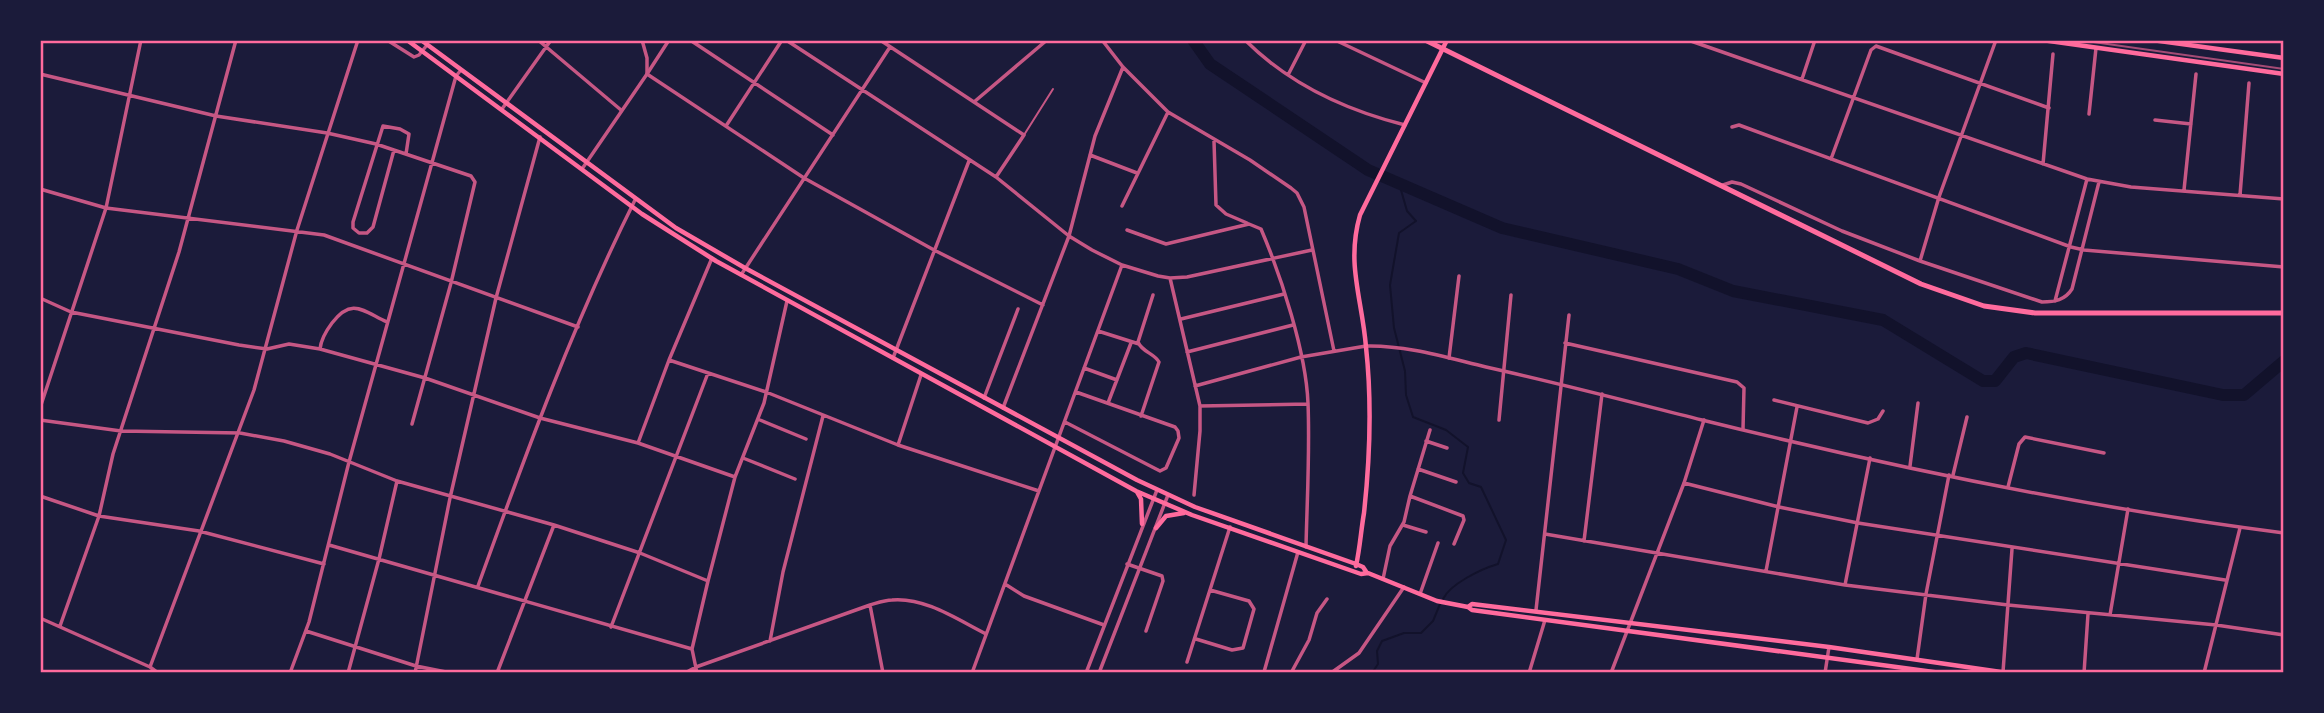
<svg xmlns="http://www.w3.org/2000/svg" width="2324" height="713" font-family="Quicksand,sans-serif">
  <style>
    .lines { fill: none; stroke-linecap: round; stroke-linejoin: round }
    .stream { stroke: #12122b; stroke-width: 2 }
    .river { stroke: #12122b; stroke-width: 12 }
    .service { stroke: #c65784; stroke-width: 2 }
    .minor { stroke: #c65784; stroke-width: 3.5 }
    .tertiary { stroke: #c65784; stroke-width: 3.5 }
    .secondary { stroke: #ff6b9d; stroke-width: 4.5 }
    .primary { stroke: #ff6b9d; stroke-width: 5 }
    .rail { stroke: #a44b75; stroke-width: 2 }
    .neatline { fill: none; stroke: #ff6b9d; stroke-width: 2.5 }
  </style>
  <rect width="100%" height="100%" fill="#1b1b3a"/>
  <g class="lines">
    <path class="stream" d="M1399,183l8,28 9,10 -17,12 -9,52 4,43 11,43 1,24 7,22 33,13 22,17 -5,26 6,10 12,4 25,53 -8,24c-17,5 -48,20 -55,35
      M1372,673l6,-9 -1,-13 5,-10 22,-8h17l12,-12 7,-17"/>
    <path class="river" d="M1193,40l17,24 158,106 134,58 176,41 55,22 150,29 100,61h12l19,-24 12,-4 197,42h21l40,-34"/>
    <path class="service" d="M1024,135l29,-46"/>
    <path class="minor" d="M387,40l27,17 5,-2 8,-10
      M538,40l83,70
      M669,40l-22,34 157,104 130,72 109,55
      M690,40l143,95
      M786,40l210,137 73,59 23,14 30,15 36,11 12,2 17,-1 125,-27
      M880,40l144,95 -28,42
      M1102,40l21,27 45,45 82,48 41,28 6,5 7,14 30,144
      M1245,40c44,44 100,70 160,85
      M1335,40l91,43
      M1688,40l399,139 44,8 153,12
      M40,42l2,-2
      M40,74l176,42 111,17 49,11 95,32 4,6 -24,101 -39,141
      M1288,75l18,-35
      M1802,79l13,-39
      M974,102l73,-62
      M502,109l49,-69
      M2089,114l7,-66
      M2155,120l36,4
      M726,126l56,-86
      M1732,127l7,-2 332,122 13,3 200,17
      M1214,141l2,64 10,9 21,9
      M394,150l-21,77 -6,6h-8l-6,-5v-6l30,-96 17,3 9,5 -3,20
      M1090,155l47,18
      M1831,159l40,-109 5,-4 173,62
      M2043,164l10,-110
      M1723,185l9,-3 9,2 101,47 78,30 122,41c13,0 23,-2 30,-13l27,-107
      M40,189l66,19 218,27 254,92
      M2184,190l12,-116
      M2240,195l9,-112
      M1122,206l46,-94
      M1127,230l39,14 83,-20 12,5c20,47 45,123 47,174 2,48 -1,97 -2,144
      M1920,261l19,-64 57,-157
      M741,275l149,-228
      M1170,278l30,128v25l-6,64
      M40,298l31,14 168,33 28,4 22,-5 31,5 105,29 115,40 98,25 97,34
      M2055,301l32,-122
      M1181,319l103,-25
      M1098,331l41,13
      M1565,343l172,39 7,6 -1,41
      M320,349c1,-10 6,-18 12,-26 20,-26 31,-12 55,-1
      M1187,352l106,-27
      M893,358l76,-197
      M1449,358l10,-82
      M669,360l97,32 132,53 141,46
      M1084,368l33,12
      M1195,386l106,-29 65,-11
      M984,398l34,-89
      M1774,400l94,23 10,-4 5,-8
      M1108,403l23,-60
      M1200,406l108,-2
      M40,408l66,-200 35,-168
      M1003,408l66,-172 26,-100 28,-69
      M1141,416l18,-54c-5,-9 -17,-10 -21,-20l15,-47
      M40,420l81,11 119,2 44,8 46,13 67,27 157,44 86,28 68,28
      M760,420l46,19
      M1499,420l12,-125
      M1065,422l95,49 6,-3 13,-30 -1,-7 -3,-4 -99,-35
      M1426,441l21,7
      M638,443l31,-83 43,-102
      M898,445l23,-70
      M743,458l52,21
      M1910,466l8,-63
      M1418,469l38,13
      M1953,475l14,-58
      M1684,483l95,24 79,16 367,57
      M2008,487l11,-43 6,-7 79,16
      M40,496l59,20 100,15 125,33
      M1410,496l20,-66
      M1403,525l23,7
      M1545,534l300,51 163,20 208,20 68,10
      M1584,541l18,-147
      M329,545l363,104
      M1127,564l35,12 1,5 -17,50
      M1766,571l31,-164
      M1383,579l7,-33 14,-24 6,-26 53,20 1,4 -10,24
      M1005,584l19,12 80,29
      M1845,585l25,-127
      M478,586c47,-130 95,-262 157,-386
      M1420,594l18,-51
      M870,605l13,68
      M1536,610l33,-295
      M2110,615l18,-106
      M40,618l110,49 8,6
      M60,626l39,-110 14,-62 66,-202 57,-212
      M611,627l97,-254
      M306,631l110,35 35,7
      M1196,639l36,11 11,-2 11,-39 -5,-8 -39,-11
      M770,641l13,-69 40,-156
      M1917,659l9,-65 23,-119
      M1187,662l43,-135
      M150,667l104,-277 43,-160 61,-190
      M1264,672l34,-120
      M2003,672l9,-123
      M290,673l19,-51 40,-160 107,-386 5,-6
      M348,673l31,-114 18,-78
      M415,673l35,-175 46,-200 44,-161
      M497,673l57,-148
      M685,673l11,-6 174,-62c7,-2 15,-5 22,-5 33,-3 66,20 94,34
      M697,673l-5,-24 16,-68 27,-104 29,-74 23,-102
      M972,673l150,-408
      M1291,673l18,-33 8,-27 10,-14
      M1331,673l28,-20 45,-66
      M1529,673l16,-53
      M1611,673l73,-190 20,-63
      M1825,673l4,-26
      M2084,673l4,-59
      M2204,673l36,-145"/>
    <path class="tertiary" d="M582,169l65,-95v-16l-5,-18
      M1366,346c40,-1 82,12 120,21 72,16 144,35 216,53 190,47 388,88 582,113
      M1086,673l71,-183
      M1099,673l69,-178"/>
    <path class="secondary" d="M407,40l235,174 74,47 420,230 56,24 169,59 7,-1 69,28 31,6 4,3 469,63
      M421,40l255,188 69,40 392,212 58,27 161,57 7,3 4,6
      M2042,40l242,34
      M2152,40l132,18
      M1137,492l4,7 1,25
      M1156,528l10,-12 18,-3
      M1356,566c4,-18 5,-36 8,-53 6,-55 8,-111 2,-166 -4,-49 -20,-83 -6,-132l87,-175
      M1468,607l4,-3 357,43 179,26"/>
    <path class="primary" d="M1425,40l496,244 63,22 51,7h249"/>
    <path class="rail" d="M2079,40l205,29"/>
  </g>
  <rect width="2324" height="713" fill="none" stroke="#1b1b3a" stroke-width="84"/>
  <rect x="42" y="42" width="2240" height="629" class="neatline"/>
</svg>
